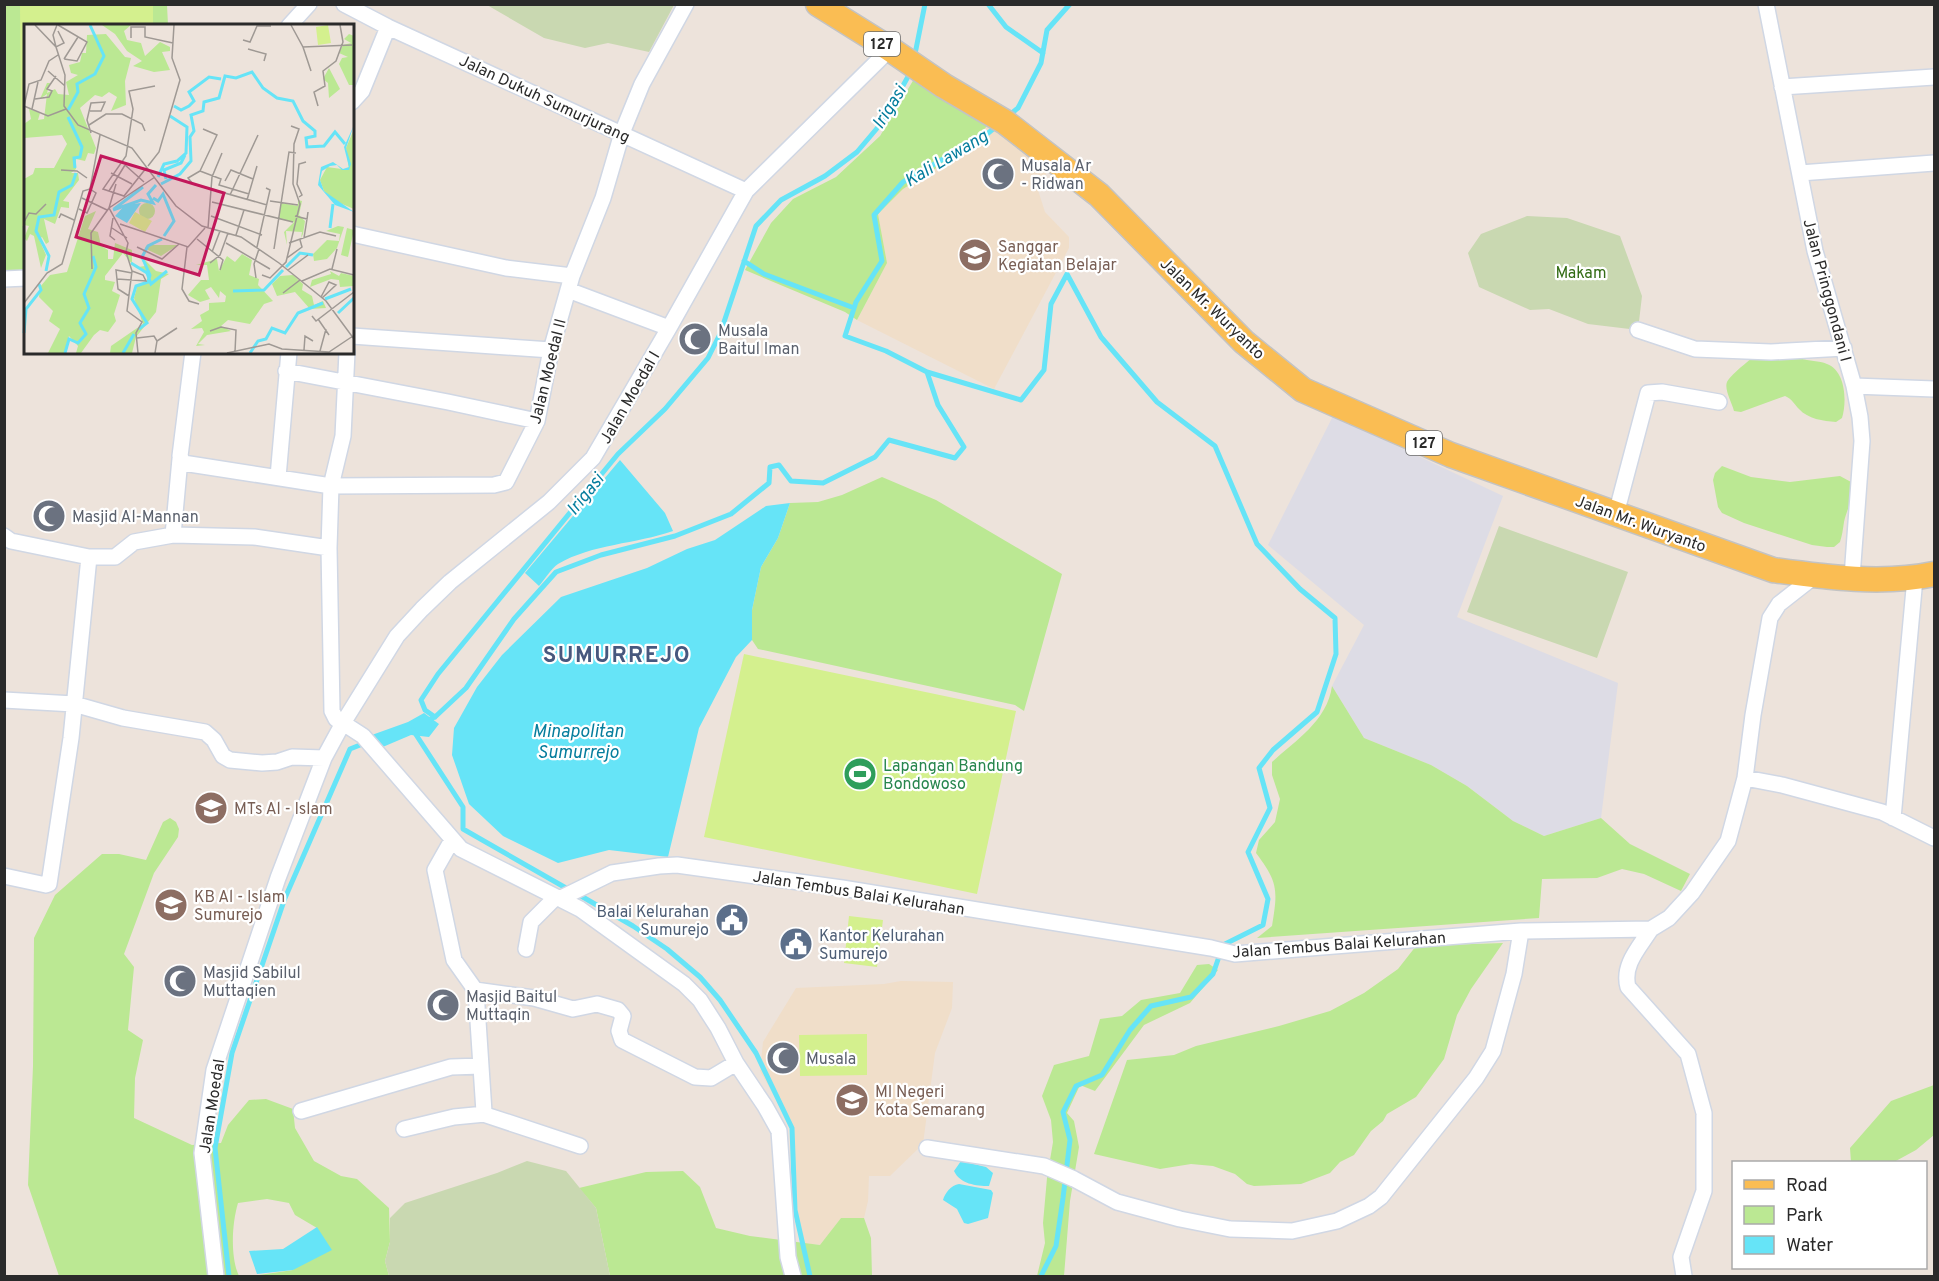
<svg xmlns="http://www.w3.org/2000/svg" width="1939" height="1281" font-family="Overpass,sans-serif">
  <style>
    .industrial { fill: #dddce5 }
    .education { fill: #f0dec9 }
    .green { fill: #bbe893 }
    .cemetery { fill: #c9d8b1 }
    .pitch { fill: #d4f08e }
    .water { fill: #66e4f7 }
    .lines { fill: none; stroke-linecap: round; stroke-linejoin: round }
    .stream { stroke: #66e4f7; stroke-width: 5 }
    .street-casing { stroke: #d0d7e4; stroke-width: 18 }
    .primary-casing { stroke: #c3c3c3; stroke-width: 27 }
    .street { stroke: #fff; stroke-width: 15 }
    .primary { stroke: #fabd53; stroke-width: 24 }
    .labels { text-anchor: middle; stroke-width: 4.5; stroke-linejoin: round; paint-order: stroke }
    .shield { fill: #fff; stroke: #6a6a6a; stroke-width: 1.5 }
    .shield-label { font-size: 15px; font-weight: bold; fill: #2a2a2a }
    .street-label { font-size: 16px; fill: #2a2a2a; stroke: #fff }
    .worship-label { font-size: 16px; fill: #5b616d; stroke: #fff; text-anchor: start }
    .education-label { font-size: 16px; fill: #785e54; stroke: #fff; text-anchor: start }
    .park-label { font-size: 16px; fill: #336c15; stroke: #fff }
    .leisure-label { font-size: 16px; fill: #27864d; stroke: #fff; text-anchor: start }
    .service-label { font-size: 16px; fill: #4e5e75; stroke: #fff; text-anchor: end }
    .water-label { font-size: 18px; font-style: italic; fill: #057d9d; stroke: #fff }
    .district-label { font-size: 22px; font-weight: bold; letter-spacing: 1.5px; fill: #47587e; stroke: #fff }
    .inset-river { fill: none; stroke: #66e4f7; stroke-width: 3 }
    .inset-road { fill: none; stroke: #9f9994; stroke-width: 1.5 }
    .view { fill: #c2185b; fill-opacity: 0.15; stroke: #c2185b; stroke-width: 3 }
    .inset-edge { fill: none; stroke: #2a2a2a; stroke-width: 3 }
  </style>
  <rect width="100%" height="100%" fill="#ede3db"/>
  <path class="industrial" d="M1333,416l170,80 -46,121 161,66 -17,135 -57,18 -31,-15 -46,-35 -36,-21 -67,-27 -32,-52 32,-61 -96,-80z"/>
  <path class="education" d="M993,120l60,40 -15,30 7,22 24,25v11l-75,141 -137,-69 30,-57 -9,-49 25,-25 59,-37z
    M901,981l52,1 -1,26 -17,45 -12,91 -33,32h-21l-1,25 -4,17h-23l-20,27 -19,-2 -7,-33 -3,-82 -32,-57 3,-29 33,-54 88,-4z"/>
  <path class="green" d="M5,5h162l1,20 -142,1 -1,246 -20,2z
    M914,79l79,41 -31,32 -59,37 -25,25 9,49 -30,57 -12,-8 -100,-42 26,-47 22,-24 43,-22 44,-41z
    M1764,348c15,3 23,4 36,10 9,4 19,2 27,6 19,7 20,38 15,54l-6,4c-13,-1 -28,-3 -37,-13 -5,-5 -7,-10 -14,-13l-44,16 -7,-1c-2,-8 -10,-22 -7,-29 4,-8 29,-27 37,-34z
    M1722,466l29,11 23,3 16,2 50,-6 11,6c4,15 -4,26 -7,40 -1,7 -2,14 -4,20l-6,5h-7l-15,-2 -68,-22 -22,-10 -4,-6 -5,-27 2,-7z
    M882,477l54,23 126,74 -38,137 -9,-6 -257,-56 -6,-9v-30l9,-43 17,-29 12,-35 28,-1 24,-7z
    M1332,686l32,52 67,27 36,21 46,35 31,15 57,-18 29,26 60,30 -9,17 -37,-17 -22,-5 -25,9 -55,1 -3,39 -282,20 15,-12c6,-36 6,-44 -16,-73l3,-13 16,-18 5,-23 -8,-24v-13c24,-22 55,-41 60,-76z
    M170,818l6,4 3,7 -1,8 -24,36 -30,81 10,13 -6,63 15,10 -8,38 -1,40 58,27 29,-2 7,-18 21,-25 17,-1 27,10 2,19 19,33 27,15 16,3 32,29 1,34 -5,19 4,15h-137l41,-6 24,-42 -22,-13 -6,-12 -22,-4 -29,4c-6,20 -8,54 1,73h-180l-31,-91 5,-119 1,-128 21,-43 47,-41h17l27,6 17,-38z
    M1503,943l-32,46 -14,26 -13,44 -28,38 -29,17 -4,7 -12,10 -17,24 -14,7 -10,11 -29,11 -47,2 -7,-2 -12,-10 -22,-8 -22,-2 -31,5 -66,-15 33,-94 47,-5 22,-9 83,-20 51,-15 34,-18 34,-24 18,-23z
    M1209,964l9,6 -28,33 -46,22 -49,66 -15,-6 -13,28 7,8 5,26 -9,54 -6,75h-27l8,-33 -2,-20 4,-45 6,-36 -2,-22 -9,-24 12,-31 35,-9 11,-37 22,-3 19,-16 39,-7 17,-28z
    M1934,1085v50l-18,15 -22,12h-43l-1,-14 41,-47z
    M683,1171l17,16 16,41 34,8 70,9 21,-27h23l7,20 1,38h-262l-14,-68 -17,-20 67,-16z"/>
  <path class="cemetery" d="M487,5h187l-25,47 -41,-9 -23,5 -41,-10z
    M1527,216l40,2 53,18 22,60 -4,34 -50,-6 -39,-15 -19,1 -51,-23 -11,-34 13,-19z
    M1499,526l129,46 -31,86 -130,-46z
    M527,1161l39,10 30,37 14,68h-221l-4,-15 5,-19v-24l15,-15 92,-30z"/>
  <path class="pitch" d="M20,5h133v20l-127,1 -1,200h-3z
    M744,654l272,57 -39,183 -273,-57z
    M849,916l34,4 -6,47 -33,-4z
    M867,1034v41l-67,1 -1,-41z"/>
  <path class="water" d="M620,460l45,53 8,18c-37,13 -81,13 -115,33 -7,5 -13,15 -19,22l-14,-13z
    M790,503l-12,35 -17,29 -9,43v30l-16,17 -37,71 -31,129 -59,-7 -51,13 -55,-27 -34,-32 -17,-49 2,-27 23,-41 25,-32 59,-58 86,-29 40,-19 28,-9 51,-34z
    M424,713l15,11 -10,13 -18,-2 -33,14 -9,-13 39,-14z
    M961,1161l25,6 7,6 -4,13c-13,0 -29,-2 -35,-15z
    M959,1184l32,6 2,3 -5,25 -20,6 -4,-1 -7,-14 -14,-9c2,-7 8,-15 16,-16z
    M317,1227l15,23 -39,20 -36,4 -8,-23 34,-2z"/>
  <g class="lines">
    <path class="stream" d="M988,4l18,23 37,26
      M915,54l10,-50
      M1007,117l11,-9 23,-45 6,-33 23,-26
      M744,261l20,13 90,34
      M927,372l94,28 23,-30 7,-66 16,-30 34,63 56,65 58,44 42,98 43,45 35,29 1,36 -19,58 -44,38 -14,18 11,40 -22,44 20,47 -5,26 -40,20 -10,29 -22,23 -40,9 -21,24 -28,45 -26,11 -13,26 7,28 -7,58 -7,48 -15,30
      M435,717l-10,-7 -4,-10 17,-26 180,-220 47,-45 43,-51 12,-24 36,-108 25,-26 44,-24 32,-24 27,-32 26,-47
      M428,720l7,-3 31,-29 48,-69 42,-47 45,-17 74,-19 56,-22 38,-31 1,-16 9,-2 12,16 32,2 52,-26 14,-17 66,18 9,-11 -26,-42 -11,-33 -41,-21 -41,-15 11,-34 26,-41 -8,-46 29,-33 84,-48 11,-9
      M413,730l50,77v22l103,59
      M581,896l52,30 34,23 33,28 20,23 36,53 36,75 3,82 15,66
      M229,1276l-14,-128 17,-95 53,-155 65,-149 15,-6"/>
    <g class="street-casing">
      <path id="street" d="M344,4l44,23 358,164
        M1766,4l49,247 39,135 6,31 2,24 -10,136
        M289,26l20,-22
        M1782,87l152,-10
        M352,102l10,-11 26,-64
        M1800,173l134,-10
        M352,234l154,34 66,8
        M4,279l22,-1
        M568,290l101,38
        M1638,330l57,19 76,3 73,-4
        M352,336l199,14
        M193,352l-13,104 3,7 148,23 163,-1 12,-3 31,-61 14,-71 21,-74 31,-78 19,-65 20,-49 44,-80
        M347,352l-4,84 -12,50 -2,62 3,163 4,8 7,4 54,-87 25,-27 28,-27 99,-80 44,-44 76,-130 77,-137 144,-142
        M286,371l162,31 89,19
        M1854,386l80,3
        M278,477l11,-125
        M1616,514l32,-121 14,-1 57,10
        M173,535l7,-76
        M4,536l7,5 78,16 -18,181 -22,146 -3,1 -42,-9
        M89,557h26l19,-15 39,-7 81,2 75,11
        M4,700l70,4 49,14 82,14 9,8 9,16 7,4 32,3 15,-1 15,-5 32,1
        M1745,778l37,7 100,27 52,26
        M1893,818l22,-240
        M452,840l-17,30 19,90 22,31 8,121 2,3 94,31
        M559,899l53,-26 47,-7 18,-1 165,23 369,60 24,6 286,-23 130,-2 18,-11 23,-25 36,-52 17,-63 8,-63 17,-97 9,-14 37,-29
        M1651,929c-12,19 -29,36 -23,58l60,67 16,59v78l-23,66 3,19
        M526,949l5,-27 25,-25
        M475,990l59,8 39,11 24,-5 21,6 5,6 -4,15 3,9 73,37 16,1 25,-15
        M301,1111l150,-44 30,-1
        M404,1129l50,-12 31,-3
        M927,1148l117,18 30,13 43,23 63,17 50,10 62,2 45,-10 32,-15 12,-9 95,-119 17,-27 21,-77 7,-43
        M216,1276l-14,-123 12,-83 64,-192 46,-120 19,-35 20,13 98,113 119,60 104,75 16,16 18,28 18,35 29,43 14,25 9,126 5,19"/>
    </g>
    <g class="primary-casing">
      <path id="primary" d="M818,4l72,45 54,37 61,36 94,73 145,147 59,48 148,65 322,115c52,7 109,15 161,4"/>
    </g>
    <use href="#street" class="street"/>
    <use href="#primary" class="primary"/>
  </g>
  <defs>
    <g id="mosque-disc" transform="scale(1.725)"><circle r="9.5" fill="#6b7280" stroke="#fff"/><path d="M3.5-4.9A6 6 0 1 0 3.5 4.9A5 5 0 1 1 3.5-4.9Z" fill="#fff"/></g>
    <g id="school-disc" transform="scale(1.725)"><circle r="9.5" fill="#8d6e63" stroke="#fff"/><path d="M0-5L7-2L0 1L-7-2ZM-4 1L0 2.5L4 1V4Q0 6-4 4Z" fill="#fff"/></g>
    <g id="stadium-disc" transform="scale(1.725)"><circle r="9.5" fill="#2e9e5b" stroke="#fff"/><path d="M0-5a6.5 5 0 1 0 0 10a6.5 5 0 1 0 0-10ZM-3.5-1.8h7v3.6h-7Z" fill="#fff"/></g>
    <g id="civic-disc" transform="scale(1.725)"><circle r="9.5" fill="#5c6f8a" stroke="#fff"/><path d="M-.6-6.5H3V-4.5H.6V-3L4-1V1h2V6H-6V1h2V-1L-.6-3ZM-1.2 2.5V6h2.4V2.5Z" fill="#fff"/></g>
  </defs>
  <g fill-rule="evenodd">
    <use href="#mosque-disc" x="998" y="174"/>
    <use href="#school-disc" x="975" y="255"/>
    <use href="#mosque-disc" x="695" y="339"/>
    <use href="#mosque-disc" x="49" y="516"/>
    <use href="#stadium-disc" x="860" y="774"/>
    <use href="#school-disc" x="211" y="808"/>
    <use href="#school-disc" x="171" y="905"/>
    <use href="#civic-disc" x="732" y="920"/>
    <use href="#civic-disc" x="796" y="944"/>
    <use href="#mosque-disc" x="180" y="981"/>
    <use href="#mosque-disc" x="443" y="1005"/>
    <use href="#mosque-disc" x="783" y="1058"/>
    <use href="#school-disc" x="852" y="1100"/>
  </g>
  <g class="labels">
    <g class="shield">
      <rect x="864" y="32" width="36" height="24" rx="4.5"/>
      <rect x="1406" y="431" width="36" height="24" rx="4.5"/>
    </g>
    <g class="shield-label">
      <text x="882" y="49">127</text>
      <text x="1424" y="448">127</text>
    </g>
    <g class="street-label">
      <text transform="translate(545 98) rotate(25)" y="6">Jalan Dukuh Sumurjurang</text>
      <text transform="translate(1828 290) rotate(75)" y="6">Jalan Pringgondani I</text>
      <text transform="translate(1213 308) rotate(44)" y="6">Jalan Mr. Wuryanto</text>
      <text transform="translate(547 371) rotate(-76)" y="6">Jalan Moedal II</text>
      <text transform="translate(629 397) rotate(-60)" y="6">Jalan Moedal I</text>
      <text transform="translate(1641 523) rotate(20)" y="6">Jalan Mr. Wuryanto</text>
      <text transform="translate(859 892) rotate(9)" y="6">Jalan Tembus Balai Kelurahan</text>
      <text transform="translate(1339 944) rotate(-4)" y="6">Jalan Tembus Balai Kelurahan</text>
      <text transform="translate(211 1106) rotate(-81)" y="6">Jalan Moedal</text>
    </g>
    <g class="worship-label">
      <text x="1021" y="171">Musala Ar<tspan x="1021" dy="18">- Ridwan</tspan></text>
      <text x="718" y="336">Musala<tspan x="718" dy="18">Baitul Iman</tspan></text>
      <text x="72" y="522">Masjid Al-Mannan</text>
      <text x="203" y="978">Masjid Sabilul<tspan x="203" dy="18">Muttaqien</tspan></text>
      <text x="466" y="1002">Masjid Baitul<tspan x="466" dy="18">Muttaqin</tspan></text>
      <text x="806" y="1064">Musala</text>
    </g>
    <g class="education-label">
      <text x="998" y="252">Sanggar<tspan x="998" dy="18">Kegiatan Belajar</tspan></text>
      <text x="234" y="814">MTs Al - Islam</text>
      <text x="194" y="902">KB Al - Islam<tspan x="194" dy="18">Sumurejo</tspan></text>
      <text x="875" y="1097">MI Negeri<tspan x="875" dy="18">Kota Semarang</tspan></text>
    </g>
    <g class="park-label">
      <text x="1581" y="278">Makam</text>
    </g>
    <g class="leisure-label">
      <text x="883" y="771">Lapangan Bandung<tspan x="883" dy="18">Bondowoso</tspan></text>
    </g>
    <g class="service-label">
      <text x="709" y="917">Balai Kelurahan<tspan x="709" dy="18">Sumurejo</tspan></text>
      <text x="819" y="941" text-anchor="start">Kantor Kelurahan<tspan x="819" dy="18">Sumurejo</tspan></text>
    </g>
    <g class="water-label">
      <text transform="translate(889 107) rotate(-58)" y="6">Irigasi</text>
      <text transform="translate(946 158) rotate(-31)" y="6">Kali Lawang</text>
      <text transform="translate(585 494) rotate(-51)" y="6">Irigasi</text>
      <text x="578" y="737">Minapolitan<tspan x="578" dy="21">Sumurrejo</tspan></text>
    </g>
    <g class="district-label">
      <text x="617" y="662">SUMURREJO</text>
    </g>
  </g>
  <g transform="translate(24 24)">
    <rect width="330" height="330" fill="#ede3db"/>
    <path d="M78,1h29l-7,6 3,9 14,3 4,13 15,-14 10,5v4l-8,1 8,18 -16,2 -21,-6 9,-5 -15,-10 -12,-17zM82,10l19,23 6,1 -6,23 1,24 -15,6 6,-14 -8,-5 -7,5 -7,-2 -15,13 16,40 -2,6 -6,-1 -3,8 -9,-2v10l-5,4h7l1,7 -16,21 6,1v6l-8,-1 -6,17 -11,-5 5,23 -3,2 -4,-7 -3,2 7,16 -5,13 -7,-32 -4,-2 -3,7 -3,-3 5,-12 -5,-1v-46l9,-5 2,-6h19l13,-24 -5,-9 -38,3v-14l7,-5 -2,-10 11,4 -2,7 6,-1 3,-25 -7,5 7,-16h3l-3,10 8,-4 3,5 11,1 -3,-13 12,-7 -7,-2 -2,-8 11,-3 2,-9h4l1,-18zM325,10l5,2v49h-5l-10,-21 3,-6 6,-1 -9,-4 4,-8 8,-2 -7,-4zM305,44l11,21 -11,9 -1,-15 -5,-4zM330,105v80l-19,-8 -11,-10 -4,-11 7,-13 22,3 -3,-22zM274,176l4,1 -3,14 6,6 -2,13 -2,4 1,-6 -16,-1 1,14 -3,-13 10,-10 -15,-3 2,-16 17,3zM115 187a8 8 0 1 1 16 0a8 8 0 1 1-16 0ZM72,187l-8,18 10,3 3,14 7,4v9h5l2,-16 17,7v14l-9,-11 -18,23v4l10,2 -3,9 8,4 -6,19 2,7 -8,11 -8,-2 -6,5 -13,18h-5l2,-7 -9,-10 -5,17h-16l12,-24 -11,-8 4,-10 -14,-14 1,-10 10,-12 17,-3 18,-56zM314,202l6,1 -7,21 -10,11 -13,2 -1,-7 14,-14 12,1 1,-7 -14,-3zM323,204l7,2 -6,27 -7,-2zM134,216l1,1 -7,4h26l-17,11 -13,-6v-4l-5,12 13,13 13,3 -8,5 -5,33 -20,25 -4,16h-22l1,-7 32,-22 -9,-26 4,-14 8,-1 2,-8 -10,-8 7,-1 -4,-8 5,-12zM218,230l10,6 -3,15 10,4 -1,6 15,16 -9,3 -14,20 -22,-4 -7,6 10,5 -24,4 -9,9 7,1 -9,1 8,-14 -2,-4 -11,1 11,-8 -2,-6 9,-5v-7l16,-1 1,-6 -6,-5 -1,7 -8,-11 -6,3 5,9 -10,3 -12,-7 13,-15h8l-2,-15h-11l21,-6 2,12 8,-15 8,6zM306,247l9,5 2,-3 13,3v10l-14,1 -1,-7 -8,-1 -21,8 2,-7 19,-6zM269,251l10,9 -1,6 10,6 2,9 9,-4 3,7 -16,1 -15,-17 -18,4 -5,-12 8,-8z" fill="#bbe893"/>
    <path d="M304,1l3,18 -13,2 -2,-18zM111,188l17,9 -7,11 -16,-9z" fill="#d4f08e"/>
    <path d="M330,101l-8,23 5,16 -2,6h-7l-5,-5 -7,1 -8,5 -2,9 4,11 30,21 -19,-7 -17,-20 3,-18 12,-5 10,7 6,-2 -5,-20zM117,179l-14,20 -12,-7 10,-11z" fill="#66e4f7"/>
    <path class="inset-river" d="M150,82l7,4 8,-4 5,-5 -5,-9 20,-15 12,2M44,86l10,-18 -1,-8 18,-10 9,-18 -14,-31M44,93l14,30 -2,10 -6,1 1,10M134,153l6,-13 13,-3 9,-8 1,-26 -17,-11M142,155l-2,-9 17,-7 4,-8M137,160l19,-10 11,-13 -1,-24 4,-6 -3,-16 12,-4 1,-9 15,-4 6,-22 11,2 16,-6 11,16 14,10 16,3 10,20 12,10v5l-9,2 1,9 17,-1 11,-14 10,12M129,174l5,3 5,-7 11,27 -10,15M90,185l29,-22M89,186l28,-10 12,3 -5,-9 8,-9M306,204l3,-24M107,239l16,10 4,11 16,-13M262,243l14,-14 13,2M22,247l3,-15 -13,-25 3,-14 15,-2 5,-23 13,-7 4,-12M209,267l31,-1 19,-20M301,275l26,-10M314,289l16,-15M115,305l8,-6 -15,-24 4,-13 12,-4 2,-7 -8,-18 6,-11 14,-7M0,309l2,-24 15,-19 -2,-6M41,329l4,-14 9,4 8,-9 -6,-11 9,-15 -5,-14 12,-27 -3,-11M99,329l11,-19M226,329l8,-12 8,-2 6,-11 13,5 13,-20 25,-10"/>
    <path class="inset-road" d="M11,1l21,22 9,28 -1,31 14,19 54,23 44,58 26,20 39,11 38,26 47,38 28,38M33,1l-4,10 3,12 8,-4 -6,-12M34,1l29,17 -10,19 -13,-2M267,1l12,22 49,-2M107,14v-11h14v10l28,6M219,16l7,2 7,-16h14M279,23l8,24M224,25l18,5 -2,7M40,35l14,-22M24,47l17,15M11,75l14,-2 3,-6 -5,-2 9,-13M0,82l5,-22 12,-4 8,-19 9,-6M0,82l24,10 18,-7M294,82l-4,-14 11,-6 -2,-15 13,-10 7,-19 -3,-17M8,85l6,-27M66,87h11l4,-9 -14,1 -4,17 4,13M65,101l17,-11h16l20,10 3,7M101,141l19,17M124,142l11,-14 21,-72 -8,-22 2,-33M123,143l-23,29 -21,-7 23,-33 7,-47 -4,-18 26,-5M37,146l16,1 10,7M176,147l-12,7 5,6 74,21M176,147l21,8 -2,6 30,9M176,147l17,-36 -14,-6M87,149l21,11M201,157l6,-11 22,9M85,167l16,-26M206,171l28,-60M275,173l3,-2 -5,-11 2,-20 7,-2M58,174l25,12M223,176l10,-34M246,177l28,4M188,178l81,20M85,184l46,-31M85,184l7,-24M55,185l8,4 9,-20 -6,-4M187,192l51,19M271,192l12,3 1,-7M35,194l2,-4 13,6M89,194l-3,18 5,4M0,198l5,-9 7,1 10,-10M96,200l68,23 17,-19M88,204l15,10M184,204l4,-51 10,-24M212,211l8,-25M280,214l3,-19M173,215l26,21 -3,10M202,219l44,26M265,219l31,-11 16,4M113,223l25,12 17,-15M163,223l-5,42 7,12 10,3M233,223l13,-57 -4,-2M250,225l15,-97 7,1M188,228l8,-21M263,234l15,-11 -2,-7M186,239l10,-8 8,-22M68,245l-1,-36 18,-25 19,35 -2,9 6,19 -5,40 15,11 -6,11 2,20M308,245l5,-20M264,246l20,-15M238,251l8,3 16,-16 14,-58 -7,-20 1,-40 5,-15 -8,-3M232,254l-2,-14 5,-15M93,255l29,2 -3,-6 -11,-4M278,257l28,-12 24,6M259,269l17,-13M105,272l-11,-7 -2,-19 16,3M297,273l8,-15 7,3 -14,13M0,279l23,-30 15,-9 21,-73 7,-2 10,-54M288,292l4,5 38,-29M294,295l11,16M186,307l11,-4 15,3 -1,22M113,314l17,-2 3,5M280,326l1,-14 8,5M296,327l6,-22M131,329l2,-12 20,-13M203,329l42,-9 13,5 47,3 24,-16"/>
    <path class="view" d="M77,132l123,37 -25,82 -123,-38z"/>
    <rect width="330" height="330" class="inset-edge"/>
  </g>
  <rect width="1939" height="1281" fill="none" stroke="#2a2a2a" stroke-width="12"/>
  <rect x="1732" y="1161" width="195" height="108" fill="#ffffff" stroke="#aaaaaa" stroke-width="1.5"/>
  <rect x="1744" y="1180" width="30" height="9" fill="#fabd53" stroke="#aaaaaa" stroke-width="1.5"/>
  <text x="1786" y="1191" font-size="18" fill="#2a2a2a">Road</text>
  <rect x="1744" y="1206" width="30" height="18" fill="#bbe893" stroke="#aaaaaa" stroke-width="1.5"/>
  <text x="1786" y="1221" font-size="18" fill="#2a2a2a">Park</text>
  <rect x="1744" y="1236" width="30" height="18" fill="#66e4f7" stroke="#aaaaaa" stroke-width="1.5"/>
  <text x="1786" y="1251" font-size="18" fill="#2a2a2a">Water</text>
</svg>
